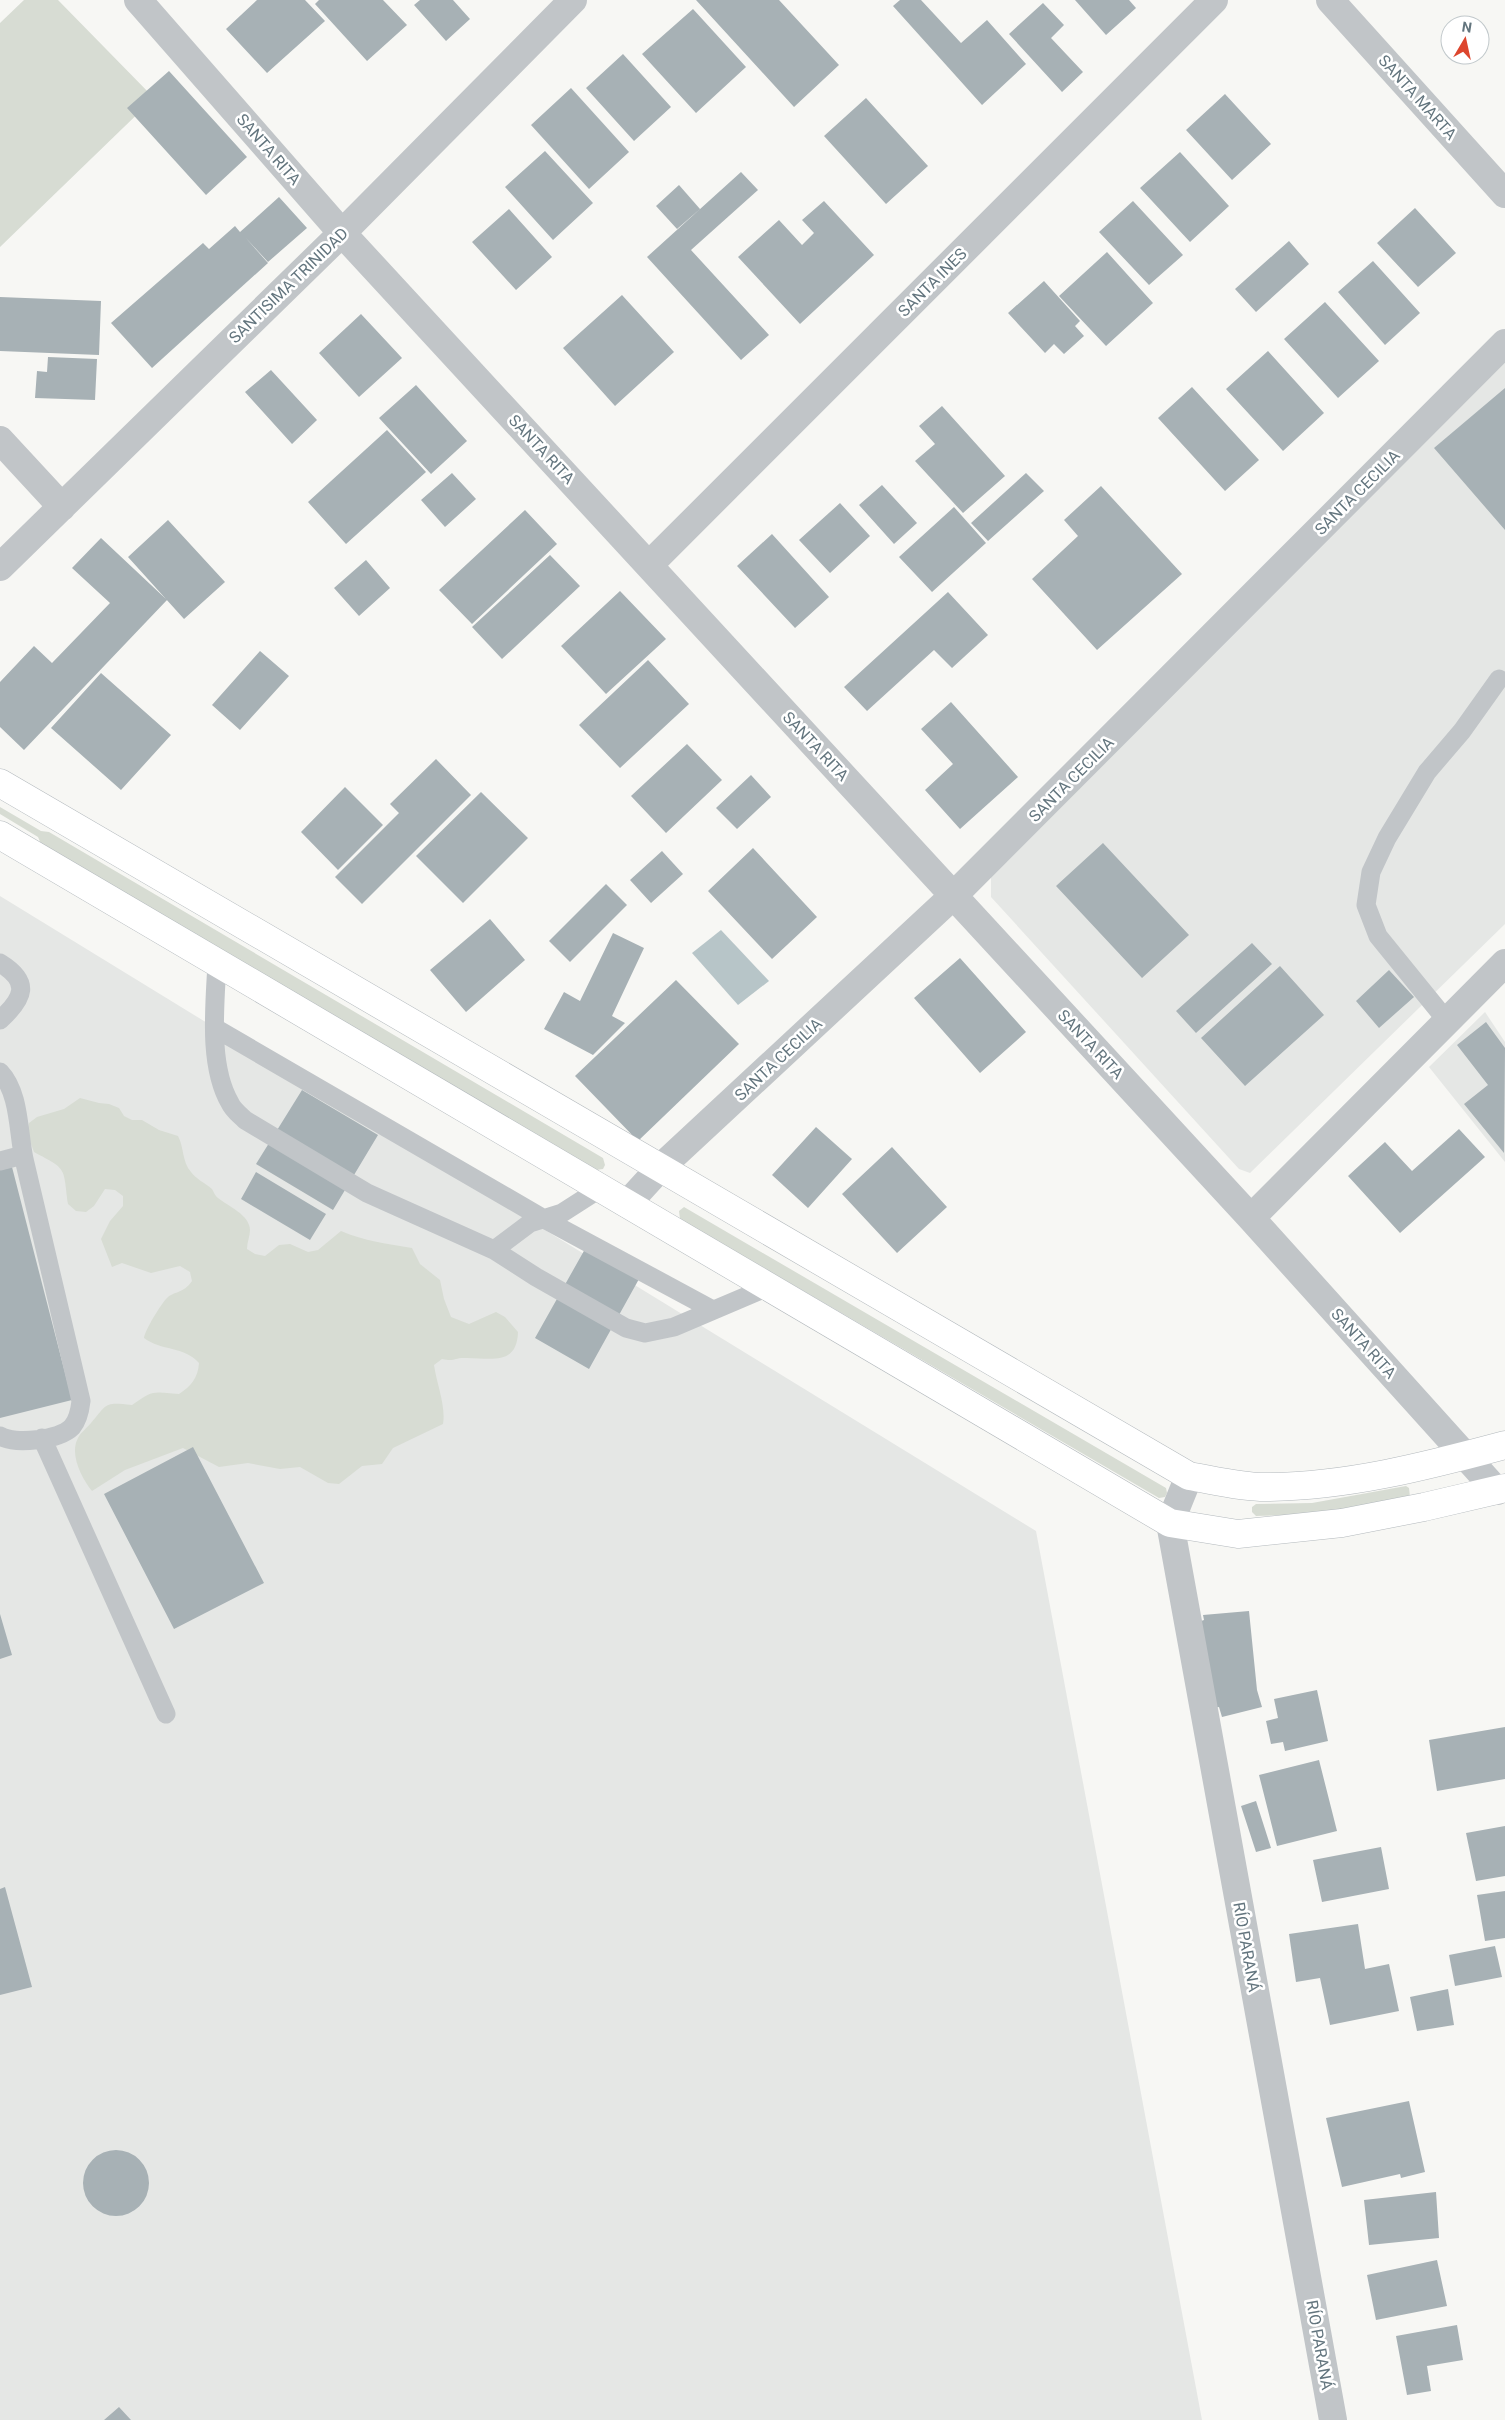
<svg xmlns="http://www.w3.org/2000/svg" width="1505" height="2420" font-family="Roboto,sans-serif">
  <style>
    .built { fill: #e5e7e5 }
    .green { fill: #d7dcd3 }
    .water { fill: #b7c5c8 }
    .building { fill: #a7b1b5 }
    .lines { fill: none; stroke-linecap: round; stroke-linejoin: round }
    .secondary-casing { stroke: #b3b9bd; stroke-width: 29 }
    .service { stroke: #c1c5c8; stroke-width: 19 }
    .minor { stroke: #c1c5c8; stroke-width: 28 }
    .secondary { stroke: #fff; stroke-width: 28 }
    .labels { text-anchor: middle; stroke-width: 5; stroke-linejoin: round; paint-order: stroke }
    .street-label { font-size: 16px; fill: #63757e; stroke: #fff }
  </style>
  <rect width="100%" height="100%" fill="#f7f7f4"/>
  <path class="built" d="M1505,361v563l-255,249 -11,-4 -248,-272v-22z
    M0,896l1036,635 166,889h-1202z
    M1485,1012l20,30v120l-76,-95z"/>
  <path class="green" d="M24,0h34l96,98 -154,149v-224z
    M0,807l41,24 8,1 554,326 2,7 -2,4 -7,1 -555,-326 -3,-7 -38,-23z
    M80,1098l19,5 10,1 10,4 5,8 8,4h10l17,10 19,6c6,11 4,26 13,36 5,7 14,11 21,17 2,3 3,7 6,9 10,8 32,17 32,32 0,6 -3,12 -3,19l8,5 10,2 14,-11 11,-1 18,8 10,-2 23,-19c23,10 47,13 71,17l8,16 20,16 4,19 7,18 18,7 27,-12 9,5 13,15c-1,36 -31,25 -54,26 -11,0 -9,4 -22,1l-8,6c3,20 12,41 9,59l-50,24 -11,16 -20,2 -23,18 -11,-1 -28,-16 -20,2 -32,-6 -29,4 -36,-19 -58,22 -33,21c-10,-12 -23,-37 -14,-53 3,-6 9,-10 13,-15 17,-20 13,-21 41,-18 22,-16 21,-13 47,-11 12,-8 19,-16 20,-31 -15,-17 -38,-12 -55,-25 1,-8 17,-34 23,-40 7,-7 16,-4 25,-17l-2,-9 -10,-6 -29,7 -29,-10 -10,4 -11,-28 9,-18 13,-15v-10l-8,-6 -10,-1 -11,17 -8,6 -10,-1 -8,-7c-5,-37 0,-34 -34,-52l-7,-19 2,-10 8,-6 27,-8z
    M684,1207l482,281 1,5 -2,4 -6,1 -479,-279 -1,-8z
    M1406,1486l3,2 1,9 -96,17 -58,2 -4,-4v-5l4,-3 56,-1z"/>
  <path class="water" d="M721,930l48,51 -31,24 -46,-52z"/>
  <path class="building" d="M257,0h48l20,21 -58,52 -41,-44z
    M319,0h64l24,25 -40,36 -52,-57z
    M420,0h33l17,19 -24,22 -32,-36z
    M696,0h83l60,65 -45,42z
    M900,0h21l40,43 26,-23 39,44 -44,41 -89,-99z
    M1075,0h54l7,8 -30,27z
    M1043,3l21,22 -13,13 32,34 -21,20 -53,-58z
    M693,9l53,58 -50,46 -54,-59z
    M623,54l48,53 -37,34 -48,-53z
    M169,71l78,86 -41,38 -79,-87z
    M571,88l58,64 -40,37 -58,-64z
    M1225,94l46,50 -39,36 -46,-50z
    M866,98l62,68 -42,38 -62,-68z
    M545,151l48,52 -40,37 -48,-53z
    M1180,152l49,54 -39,36 -50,-54z
    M741,172l17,18 -67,60 78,85 -28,25 -94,-103z
    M679,185l21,24 -23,20 -21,-23z
    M279,197l28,31 -39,34 -23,-25 23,26 -116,105 -41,-45 92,-80 6,6 26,-23 5,6z
    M824,201l50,54 -74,69 -62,-67 41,-37 23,25 12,-12 -12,-13z
    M1133,201l50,54 -34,30 -50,-53z
    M1415,208l41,45 -38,34 -41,-44z
    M509,209l43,48 -36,33 -44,-48z
    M1289,241l20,23 -53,48 -21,-23z
    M1107,252l46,51 -47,43 -47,-50z
    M1373,261l47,52 -35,32 -47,-53z
    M1044,281l36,40 -5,5 9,10 -20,18 -10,-10 -9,9 -37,-40z
    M622,295l52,57 -59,54 -52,-58z
    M0,297l101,4 -2,54 -99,-4z
    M1325,302l54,59 -41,37 -54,-59z
    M361,314l41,44 -43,39 -40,-44z
    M1268,351l56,62 -41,38 -57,-62z
    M48,357l49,2 -2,41 -60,-2 2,-27 10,1z
    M271,370l46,50 -25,24 -47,-52z
    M416,385l51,56 -36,33 -52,-56z
    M1192,387l67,73 -34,31 -67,-73z
    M1505,388v142l-71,-82z
    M942,406l63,70 -42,37 -48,-52 20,-17 -16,-18z
    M387,430l39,42 -80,72 -38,-42z
    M452,473l24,26 -31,28 -24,-27z
    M1026,473l18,18 -56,50 -17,-18z
    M882,485l35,38 -23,21 -35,-39z
    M1101,486l81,88 -85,76 -65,-71 46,-43 -14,-16z
    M840,503l30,33 -40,37 -31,-33z
    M954,507l32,36 -54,49 -33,-35z
    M525,510l32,34 -85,80 -33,-34z
    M168,520l57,62 -41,37 -56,-62z
    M772,534l57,63 -34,31 -58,-62z
    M101,538l66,62 -143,150 -24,-23v-45l34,-36 18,17 58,-60 -38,-35z
    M550,555l30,31 -78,73 -30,-32z
    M366,560l24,28 -31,28 -25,-28z
    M620,591l46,48 -60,55 -45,-48z
    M948,592l40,43 -36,33 -18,-18 -67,61 -23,-24z
    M260,651l29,25 -49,54 -28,-25z
    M648,660l41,44 -69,64 -41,-43z
    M101,673l70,62 -50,55 -70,-62z
    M951,702l67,75 -58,52 -35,-39 28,-26 -32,-35z
    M687,744l35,36 -56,53 -35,-37z
    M436,759l35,36 -109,109 -27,-27 64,-64 -9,-9z
    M751,775l20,22 -34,32 -21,-21z
    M345,787l38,38 -45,45 -37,-38z
    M481,792l47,46 -65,65 -47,-47z
    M1103,843l86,92 -47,43 -86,-92z
    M753,848l64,69 -45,42 -64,-68z
    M662,851l21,23 -32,29 -21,-23z
    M606,884l21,21 -57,57 -21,-21z
    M490,919l35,41 -59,52 -36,-42z
    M613,933l31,15 -32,68 13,7 -32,32 -49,-26 20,-37 16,9z
    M1252,943l20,21 -76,69 -20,-22z
    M960,958l66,74 -46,41 -66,-75z
    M1280,966l44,49 -79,71 -44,-48z
    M1389,970l25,27 -35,31 -23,-27z
    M676,980l63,64 -101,97 -63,-65z
    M1486,1022l19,26 -1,105 -40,-49 24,-19 -31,-40z
    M302,1090l76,45 -45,75 -77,-46z
    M816,1127l36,32 -44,49 -36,-33z
    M1459,1129l26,28 -85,76 -52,-57 37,-34 27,29z
    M892,1147l55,60 -50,46 -55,-59z
    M12,1167l60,233 -72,18v-248z
    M256,1172l70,42 -16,26 -69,-41z
    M585,1249l54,30 -50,90 -54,-31z
    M193,1447l71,136 -90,46 -70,-135z
    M1249,1611l8,79 5,17 -40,10 -3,-10 -6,1 -15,-86 6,-2 -1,-5z
    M0,1614l12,41 -12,4z
    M1317,1690l11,51 -43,10 -2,-9 -12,2 -5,-23 12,-3 -4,-19z
    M1505,1727v52l-68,12 -8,-51z
    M1319,1760l18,71 -60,15 -18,-71z
    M1256,1801l15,47 -15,4 -15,-46z
    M1505,1826v50l-29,5 -10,-48z
    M1381,1847l8,42 -67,13 -9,-42z
    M5,1887l27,100 -32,8v-106z
    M1505,1891v47l-20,3 -8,-46z
    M1358,1924l7,45 24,-5 10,47 -69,14 -10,-47 -24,4 -7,-48z
    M1495,1946l7,31 -47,9 -6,-31z
    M1448,1989l6,36 -37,6 -7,-34z
    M1409,2101l16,71 -24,6 -1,-4 -58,13 -16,-69z
    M83 2183a33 33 0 1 1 66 0a33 33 0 1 1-66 0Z
    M1436,2192l3,46 -70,7 -5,-45z
    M1437,2260l10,46 -71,14 -9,-45z
    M1457,2325l6,35 -36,6 4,25 -24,4 -11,-59z
    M119,2407l12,13h-27z"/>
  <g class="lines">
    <g class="secondary-casing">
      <path id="secondary" d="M0,783l1189,693c24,4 51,11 76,11 80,0 162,-21 240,-42
        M0,835l1170,688 68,11 104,-11 82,-16 81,-19"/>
    </g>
    <path class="service" d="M0,963c31,19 24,35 0,57
      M217,963c-2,42 -9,102 13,140 3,7 10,12 15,17l122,73 127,57 36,-27 32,-10 39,-25
      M1447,1021l-69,-85 -12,-31 5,-33 16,-34 40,-66 35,-41 37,-52
      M215,1028l329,191 169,91
      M0,1072c20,21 18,60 24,87 19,81 38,162 57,242 -1,9 -3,19 -9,26 -13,13 -57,18 -72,9
      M0,1161l23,-6
      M494,1250l42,27 90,51 19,5 29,-6 94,-40
      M42,1438l124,276"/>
    <path class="minor" d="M138,0l204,233 909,985 246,273
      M1330,0l175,194
      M0,440l62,67
      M649,565l565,-565
      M0,567l342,-334 231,-233
      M627,1204l33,-36 294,-273 551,-552
      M1251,1218l254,-255
      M1189,1476l-19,47 163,897"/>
    <use href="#secondary" class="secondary"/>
  </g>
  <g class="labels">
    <g class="street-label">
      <text transform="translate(1418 97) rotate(48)" y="6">SANTA MARTA</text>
      <text transform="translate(269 149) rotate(49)" y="6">SANTA RITA</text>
      <text transform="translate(932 282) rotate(-45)" y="6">SANTA INES</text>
      <text transform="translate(288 285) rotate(-44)" y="6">SANTISIMA TRINIDAD</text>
      <text transform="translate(542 449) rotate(47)" y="6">SANTA RITA</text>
      <text transform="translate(1357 492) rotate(-45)" y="6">SANTA CECILIA</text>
      <text transform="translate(816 746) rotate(47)" y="6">SANTA RITA</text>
      <text transform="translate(1071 779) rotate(-45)" y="6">SANTA CECILIA</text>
      <text transform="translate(1091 1044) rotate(47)" y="6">SANTA RITA</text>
      <text transform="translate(778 1059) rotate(-43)" y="6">SANTA CECILIA</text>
      <text transform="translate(1364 1343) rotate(48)" y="6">SANTA RITA</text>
      <text transform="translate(1247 1947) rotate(80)" y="6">RÍO PARANÁ</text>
      <text transform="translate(1320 2345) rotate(80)" y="6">RÍO PARANÁ</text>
    </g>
  </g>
  <g transform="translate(1465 40) rotate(9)"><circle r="24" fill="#ffffff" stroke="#c1c8cb"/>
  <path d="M0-4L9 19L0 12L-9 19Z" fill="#dd462e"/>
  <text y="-8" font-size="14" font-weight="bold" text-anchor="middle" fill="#63757e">N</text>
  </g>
</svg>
